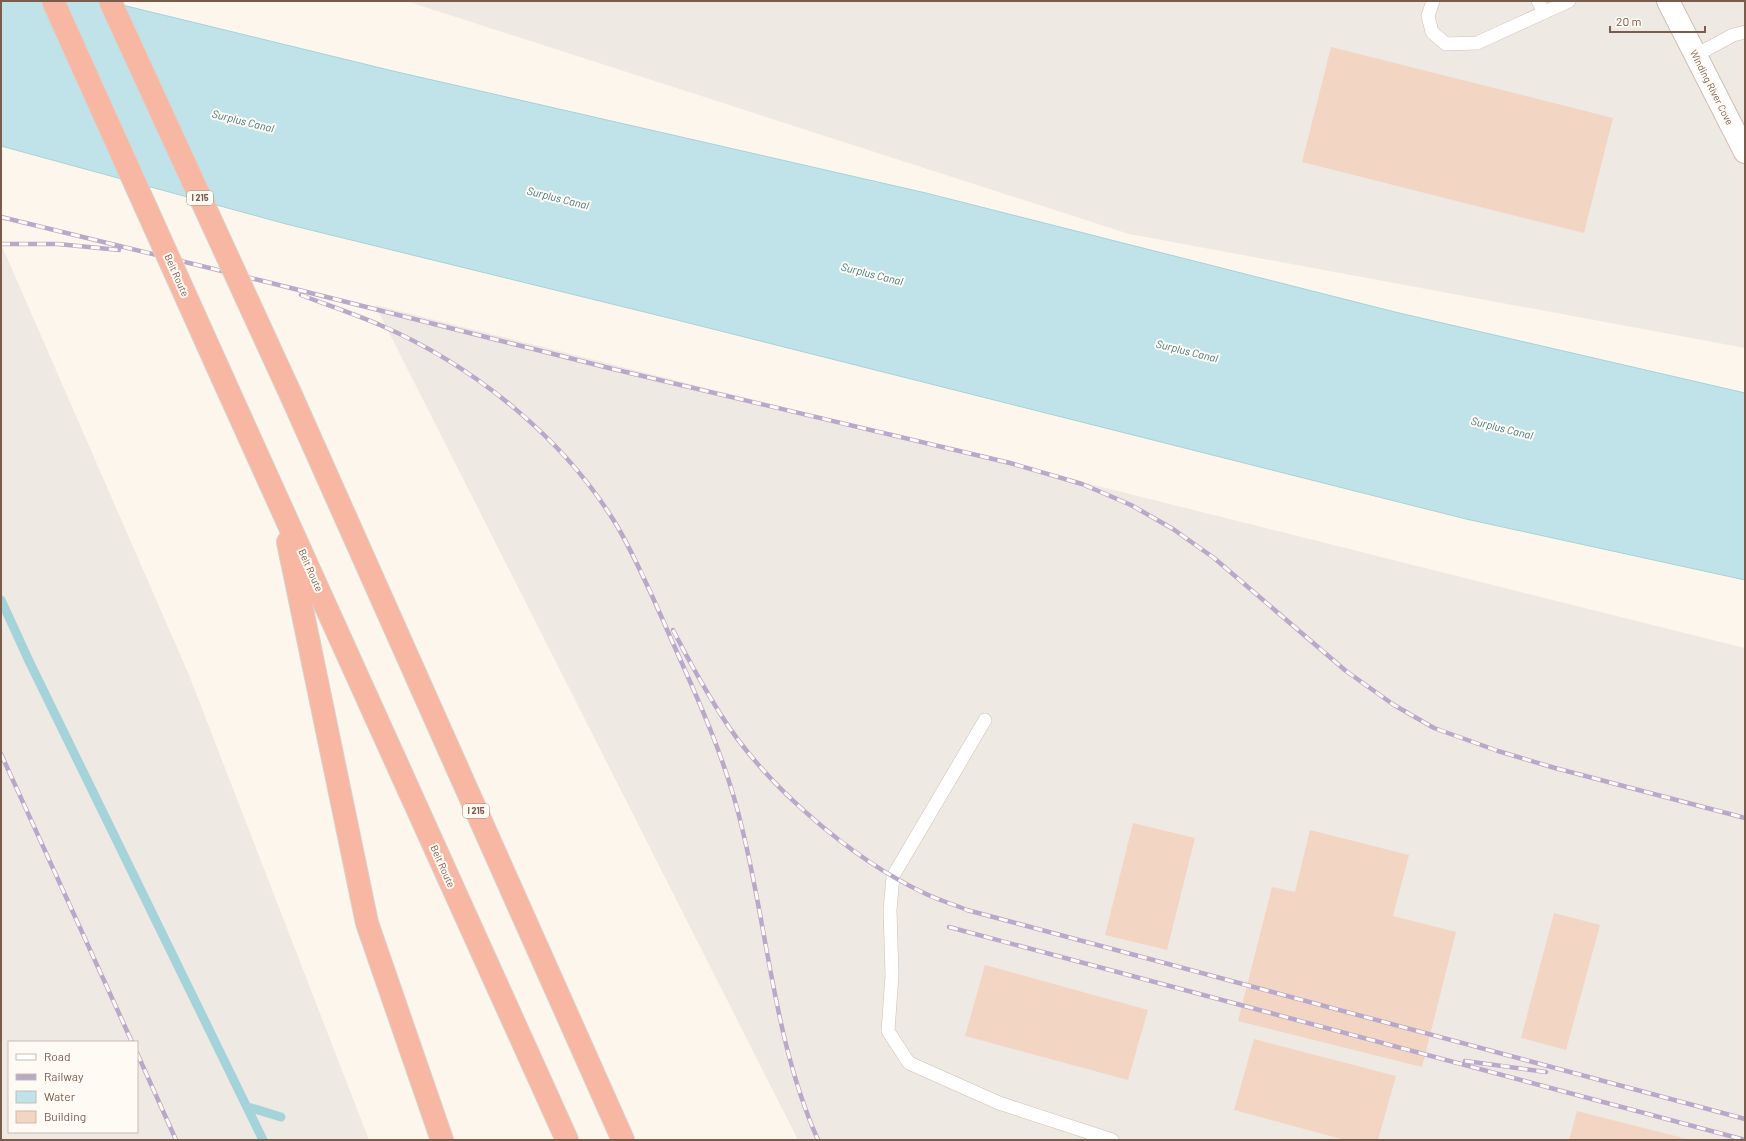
<svg xmlns="http://www.w3.org/2000/svg" width="1746" height="1141" font-family="Barlow,sans-serif">
  <style>
    .industrial { fill: #efe9e4; fill-rule: evenodd }
    .water { fill: #bfe3e8; stroke: #a5d3da }
    .lines { fill: none; stroke-linecap: round; stroke-linejoin: round }
    .stream { stroke: #a5d3da; stroke-width: 9 }
    .building { fill: #f3d5c3 }
    .service-casing { stroke: #d1beb0; stroke-width: 14 }
    .minor-casing { stroke: #d1beb0; stroke-width: 24 }
    .motorway-casing { stroke: #dad1cd; stroke-width: 24 }
    .service { stroke: #fff; stroke-width: 13 }
    .minor { stroke: #fff; stroke-width: 22 }
    .motorway { stroke: #f7b7a3; stroke-width: 22 }
    .rail-casing { stroke: #b9a8c9; stroke-width: 4.5 }
    .rail { stroke: #fffaf3; stroke-width: 3; stroke-dasharray: 9; stroke-linecap: butt }
    .motorway-bridge-casing { stroke: #dad1cd; stroke-width: 24; stroke-linecap: butt }
    .motorway-bridge { stroke: #f7b7a3; stroke-width: 22 }
    .labels { text-anchor: middle; stroke-width: 4; stroke-linejoin: round; paint-order: stroke }
    .shield { fill: #fffaf3; stroke: #a28b7f; stroke-width: 1 }
    .shield-label { font-size: 9px; font-weight: bold; fill: #7a5c4d }
    .street-label { font-size: 10px; fill: #7a5c4d; stroke: #fffaf3 }
    .water-label { font-size: 11px; font-style: italic; fill: #437c86; stroke: #fffaf3 }
  </style>
  <rect width="100%" height="100%" fill="#fdf6ec"/>
  <path class="industrial" d="M406,1h1339v347l-616,-114z
    M1,244l188,431 180,465h-368zM9,1042h128v90h-128z
    M375,305l1370,343v492h-947z"/>
  <path class="water" d="M1,1h105l287,70 533,122 469,119 350,81v187l-279,-61 -789,-199 -391,-96 -285,-78z"/>
  <g class="lines">
    <path class="stream" d="M1,600l28,61 234,479
      M248,1107l33,10"/>
  </g>
  <path class="building" d="M1331,47l282,71 -29,115 -282,-71z
    M1133,823l62,15 -28,112 -62,-15z
    M1310,830l99,25 -16,61 63,16 -34,135 -184,-46 34,-134 23,5z
    M1554,913l46,12 -34,125 -45,-12z
    M985,965l163,45 -20,70 -163,-44z
    M1254,1039l142,37 -18,64h-33l-111,-30z
    M1577,1111l110,28v1h-118z"/>
  <g class="lines">
    <g class="service-casing">
      <path id="service" d="M1433,1l-5,15 4,16 14,12 31,-1 92,-42
        M1538,1l6,11
        M1696,55l37,-20 12,-3
        M985,720l-92,156 -3,34 2,65 -4,56 21,32 90,40 113,37"/>
    </g>
    <g class="minor-casing">
      <path id="minor" d="M1668,1l77,151"/>
    </g>
    <g class="motorway-casing">
      <path id="motorway" d="M223,379l344,761
        M291,395l332,745
        M288,542l79,381 75,217"/>
    </g>
    <use href="#service" class="service"/>
    <use href="#minor" class="minor"/>
    <use href="#motorway" class="motorway"/>
    <g class="rail-casing">
      <path id="rail" d="M1,217l266,65
        M1,244h57l61,6
        M263,281l350,88 397,94 72,21 49,21 42,24 41,29 132,113 48,34 40,23 64,23 57,17 190,50
        M301,295c26,10 53,19 79,30 95,41 188,116 240,206 20,36 36,73 52,110 27,60 55,122 70,187 26,104 32,213 76,312
        M673,630c15,29 31,58 48,85 44,70 129,143 203,178 14,7 29,11 43,17l778,209
        M1,754l131,288
        M949,927l796,213
        M137,1053l39,87
        M1465,1061l81,11"/>
    </g>
    <use href="#rail" class="rail"/>
    <g class="motorway-bridge-casing">
      <path id="motorway-bridge" d="M53,1l170,378
        M110,1l181,394"/>
    </g>
    <use href="#motorway-bridge" class="motorway-bridge"/>
  </g>
  <g class="labels">
    <g class="shield">
      <rect x="187" y="191" width="26" height="14" rx="3"/>
      <rect x="463" y="804" width="26" height="14" rx="3"/>
    </g>
    <g class="shield-label">
      <text x="200" y="201">I 215</text>
      <text x="476" y="814">I 215</text>
    </g>
    <g class="street-label">
      <text transform="translate(1712 87) rotate(63)" y="4">Winding River Cove</text>
      <text transform="translate(177 275) rotate(66)" y="4">Belt Route</text>
      <text transform="translate(311 570) rotate(66)" y="4">Belt Route</text>
      <text transform="translate(443 866) rotate(66)" y="4">Belt Route</text>
    </g>
    <g class="water-label">
      <text transform="translate(243 121) rotate(14)" y="4">Surplus Canal</text>
      <text transform="translate(558 198) rotate(14)" y="4">Surplus Canal</text>
      <text transform="translate(872 274) rotate(14)" y="4">Surplus Canal</text>
      <text transform="translate(1187 351) rotate(14)" y="4">Surplus Canal</text>
      <text transform="translate(1502 428) rotate(14)" y="4">Surplus Canal</text>
    </g>
  </g>
  <rect width="1746" height="1141" fill="none" stroke="#7a5c4d" stroke-width="4"/>
  <rect x="8" y="1041" width="130" height="92" fill="#fffaf3" stroke="#cabbb1"/>
  <rect x="16" y="1054" width="20" height="6" fill="#ffffff" stroke="#cabbb1"/>
  <text x="44" y="1061" font-size="12" fill="#7a5c4d">Road</text>
  <rect x="16" y="1074" width="20" height="6" fill="#b9a8c9" stroke="#cabbb1"/>
  <text x="44" y="1081" font-size="12" fill="#7a5c4d">Railway</text>
  <rect x="16" y="1091" width="20" height="12" fill="#bfe3e8" stroke="#cabbb1"/>
  <text x="44" y="1101" font-size="12" fill="#7a5c4d">Water</text>
  <rect x="16" y="1111" width="20" height="12" fill="#f3d5c3" stroke="#cabbb1"/>
  <text x="44" y="1121" font-size="12" fill="#7a5c4d">Building</text>
  <path d="M1610 26v6h95v-6" fill="none" stroke="#7a5c4d" stroke-width="2"/>
  <text x="1616" y="26" font-size="12" fill="#7a5c4d" stroke="#fffaf3" stroke-width="3" paint-order="stroke">20 m</text>
</svg>
